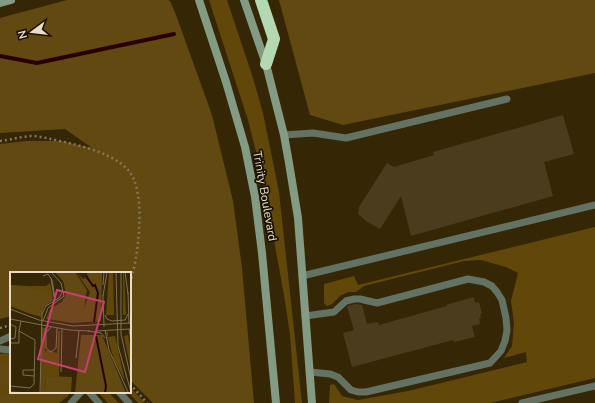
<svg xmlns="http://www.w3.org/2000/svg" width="595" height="403" font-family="'Nunito Sans',sans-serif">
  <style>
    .green { fill: #61480a }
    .forest { fill: #624911 }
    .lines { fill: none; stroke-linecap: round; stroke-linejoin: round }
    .stream { stroke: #290001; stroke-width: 4 }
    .building { fill: #4b3c1d }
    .path { stroke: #83765a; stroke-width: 2.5; stroke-dasharray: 2 3; stroke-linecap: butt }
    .service { stroke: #647263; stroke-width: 7 }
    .secondary { stroke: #849b83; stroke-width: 8 }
    .motorway { stroke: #b4d8b2; stroke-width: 12 }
    .labels { text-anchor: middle; stroke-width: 3.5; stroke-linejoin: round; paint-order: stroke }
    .street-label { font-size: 12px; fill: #e9ddc7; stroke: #191102 }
    .inset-river { fill: none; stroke: #290001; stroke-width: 2 }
    .inset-road { fill: none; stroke: #7d7053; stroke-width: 1 }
    .view { fill: #ca3f71; fill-opacity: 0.15; stroke: #ca3f71; stroke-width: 2 }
    .inset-edge { fill: none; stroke: #e9ddc7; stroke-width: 2 }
  </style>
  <rect width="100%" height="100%" fill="#352706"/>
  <path class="green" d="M209,0h18l26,78 10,35 16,79 23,211h-7l-5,-68 -5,-34 -22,-122 -15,-59z
    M595,227v151l-105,25h-161l1,-18 4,-1 8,12 16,4 50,-9 119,-29 -1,-10 -22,6 8,-12 2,-23 -3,-22 7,-28 -12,-6 -25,-7 -17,1 -100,25 -8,6h-8l-8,4 -8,8 -5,2 -3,-3v-19l30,-8 4,9z
    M5,353l6,1v38h58l-1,4 -9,7h-59v-49z
    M130,387l14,15 1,1h-7l-10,-11h2z
    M98,392h10l11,11h-11z"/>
  <path class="forest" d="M67,0h101l2,1 6,14 36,100 21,86 9,67 12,135h-101l-23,-23v-107h-119v43l-11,3v-175l27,-3h34l31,7 -27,-19 -65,4v-115z
    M279,0h316v73l-252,52 -33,-10z
    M0,364l11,3v20l-11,-4z
    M0,394l8,1 12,8h-20z"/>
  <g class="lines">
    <path class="stream" d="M0,56l37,7 137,-29"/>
  </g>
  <path class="building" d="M563,115l11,39 -30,8 9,34 -142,40 -10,-40 -21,33 -14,-8 -8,-7 1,-7 28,-44 7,4 40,-12 -1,-3z
    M474,297l1,6 4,-1 3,12 -2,1 1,3 -2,1 1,5 -8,2 3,11 -21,5 -1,-2 -101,27 -9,-34 11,-3 -7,-23 1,-1 7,-2 7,1 5,19 11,-2 1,3 68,-19 -1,-1z"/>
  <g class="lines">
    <path class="path" d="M0,141c11,-1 22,-5 33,-5 6,0 12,2 18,3 23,5 62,13 78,32 18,22 9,87 1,113
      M0,328l11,-3
      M130,384l17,19"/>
    <path class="service" d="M284,135l29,-2 33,5 161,-39
      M302,276l293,-71
      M305,316l29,-4 12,-11 8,-2h6l17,4 91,-24 16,3 8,4 5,6 5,8 4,18 1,12 -2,11 -4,10 -11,12 -124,29h-8l-7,-2 -13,-13 -8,-3 -20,-2
      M0,341l11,-5
      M0,349l11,1
      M89,392l10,11
      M119,392l10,11
      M71,403l10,-11
      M522,403l73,-17"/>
    <path class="secondary" d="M199,0l27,82 19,65 10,50 7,56 14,150
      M244,0l22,64 18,71 5,28 9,55 14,185
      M0,3l11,-3"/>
    <path class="motorway" d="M261,0l13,39 -8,25"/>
  </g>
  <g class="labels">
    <g class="street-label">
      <text transform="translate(265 196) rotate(80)" y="4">Trinity Boulevard</text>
    </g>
  </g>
  <g transform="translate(10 272)">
    <rect width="121" height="121" fill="#352706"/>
    <path d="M99,0h4l1,43h-8zM113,0h1l2,43h-3zM40,11l3,14 -26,-11h19zM31,55l7,2 -2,3 -1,21 1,-3 11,3 1,-22h2l-1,46 -13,-1 -1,17h-4zM96,60h2v5l7,-1 10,45 -11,-21zM118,63l3,17v19l-7,-35z" fill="#61480a"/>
    <path d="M45,0h20l12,18 -3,18 6,-16 -14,-20 7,7 5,-3 -2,-4h16l-1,49 -28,2 -27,-4 4,-10 12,-7 4,-8 -3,-13zM1,13l16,1 25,10 1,4 -9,7 -3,10 -13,-4 -18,-7zM71,63h21l24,58h-51zM36,104l26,1 -1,16h-26z" fill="#624911"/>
    <path class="inset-river" d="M76,4l7,10 2,-1 3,8 -4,29M86,64l10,50 -1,7"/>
    <path class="inset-road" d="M106,0l2,74 13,46M111,0v62l10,45M115,0l3,22M33,4l5,-2 4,6 3,18M41,6l3,19M93,13l1,-13M118,20l1,32M93,23l1,32M93,24l4,-24M0,37l29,11 34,6 58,-3M95,43l2,4 5,2 13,-1 3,-6M0,47l59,11 21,1M33,49l5,-13 16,-12 -3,-13 -10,-11M0,52l6,3 -1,11 -5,1M41,55l-5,6v15l5,4 5,-4 1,-20M119,57l2,13M95,58l4,20 19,42M78,59l13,2 4,5M86,59l34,-2M0,71h9v-12M66,86l3,-27M51,100l1,-43M24,104l-11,-1v-5h12M0,114l20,2 4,-4 1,-44 -16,-9 2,-10M0,120l21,1M30,121l2,-79 4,-8 13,-8 4,-7"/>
    <path class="view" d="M47,18l47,12 -19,70 -47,-13z"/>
    <rect width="121" height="121" class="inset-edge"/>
  </g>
  <g transform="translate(32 32) rotate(255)" stroke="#191102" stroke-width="3" paint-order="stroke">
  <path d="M0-3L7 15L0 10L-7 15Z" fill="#e9ddc7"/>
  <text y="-6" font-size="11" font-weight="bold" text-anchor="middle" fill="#e9ddc7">N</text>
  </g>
</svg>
